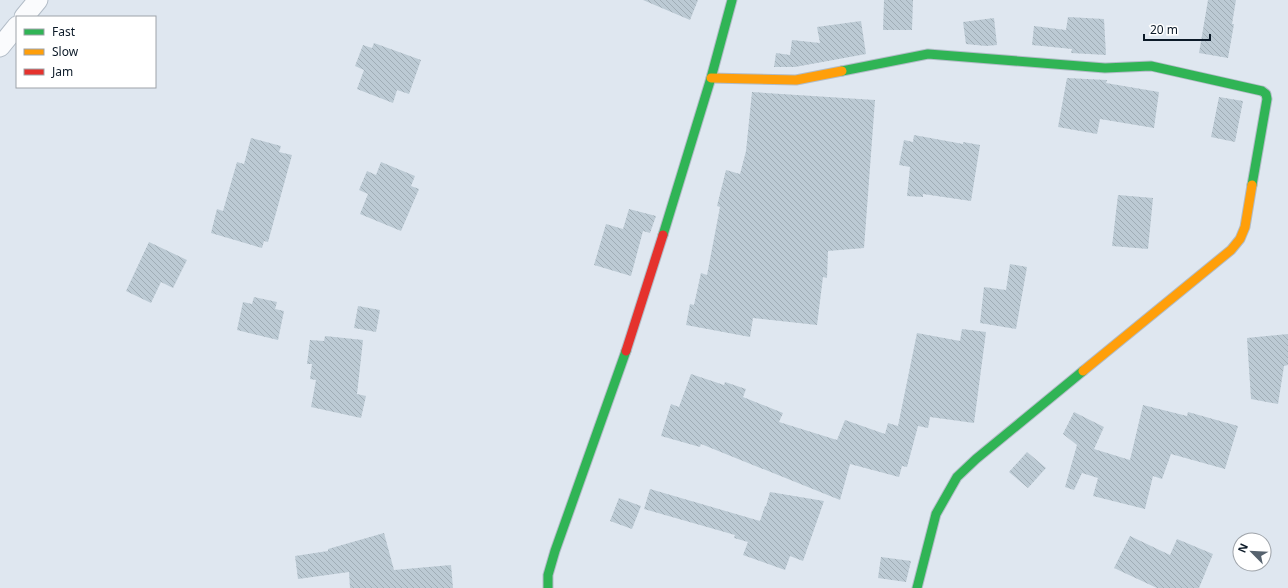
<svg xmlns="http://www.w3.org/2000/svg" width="1288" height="588" font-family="'Noto Sans',sans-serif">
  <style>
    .building { fill: url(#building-back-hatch) }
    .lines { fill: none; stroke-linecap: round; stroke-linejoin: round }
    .street-casing { stroke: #b2bcc7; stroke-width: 21 }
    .fast-casing { stroke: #b2bcc7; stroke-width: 11 }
    .slow-casing { stroke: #b2bcc7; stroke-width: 11 }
    .jam-casing { stroke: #b2bcc7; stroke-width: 11 }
    .street { stroke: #fafbfd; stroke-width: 19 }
    .fast { stroke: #30b455; stroke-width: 9 }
    .slow { stroke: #ff9f0a; stroke-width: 9 }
    .jam { stroke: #e5322d; stroke-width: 9 }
  </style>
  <defs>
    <pattern id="building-back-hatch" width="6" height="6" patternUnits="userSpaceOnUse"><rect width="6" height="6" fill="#bccad4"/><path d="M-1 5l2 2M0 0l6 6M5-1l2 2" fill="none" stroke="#a0adb6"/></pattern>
  </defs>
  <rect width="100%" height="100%" fill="#dfe7f0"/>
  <path class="building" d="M643,0h55l-8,20z
    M884,0h29l-1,30h-29z
    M1208,0h28l-4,24h2l-6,34 -29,-5z
    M1068,17l36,2 2,36 -35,-2 1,-4 -40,-4 2,-19 32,4z
    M994,18l3,27 -11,1 -20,-2 -3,-22z
    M861,21l5,33 -71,13h-21l2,-14 14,2 2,-15 28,3 -3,-16z
    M374,43l47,17 -12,34 -12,-4 -4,13 -36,-14 7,-19 -9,-4 8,-21 9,3z
    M1067,78l40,2 -1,3 53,9 -5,36 -54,-9 -3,15 -39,-7z
    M752,92l123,8 -11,148 -36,3 -1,27 -4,-1 -6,48 -64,-7 -3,19 -64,-12 4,-21 4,1 7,-32 6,2 13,-68 -3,-1 9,-36 14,4 6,-23z
    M1219,97l24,4 -8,41 -24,-5z
    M914,135l49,9v-2l17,3 -9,56 -48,-7v3l-16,-1 3,-29 -11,-2 5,-25 9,2z
    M251,138l30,8 -2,6 13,3 -24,87 -4,-1 -2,7 -51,-15 6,-24 6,2 14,-49 7,2z
    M381,162l34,14 -4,10 8,3 -18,42 -41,-17 8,-20 -9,-4 8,-19 9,4z
    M1118,195l35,3 -5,51 -36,-3z
    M629,209l27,7 -6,17 -7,-2 -12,45 -37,-11 12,-41 17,5z
    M149,242l38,18 -14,28 -12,-6 -10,21 -25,-12z
    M1010,264l17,3 -11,62 -36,-6 4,-36 22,3z
    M254,297l23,5 -2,7 9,2 -6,29 -41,-10 6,-28 9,2z
    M358,306l22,4 -4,22 -22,-4z
    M962,329l24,3 -12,91 -44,-6 -2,11 -10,-2 -11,41 -5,-1 -3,11 -49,-13 -10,36 -139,-56 -1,3 -39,-11 10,-32 8,3 12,-33 33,11 1,-3 21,7 -3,8 40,16 -4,9 58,18 8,-20 40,14 3,-11 10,3 19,-93 43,8z
    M1288,334v31l-4,1 -6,38 -27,-5 -4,-61z
    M325,336l38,4 -6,54 9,2 -5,22 -50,-11 5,-27 -6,-1 2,-15h-5l3,-24 14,1z
    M1143,405l44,11 1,-4 50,14 -13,43 -54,-15 -9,25 -9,-3 -8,33 -52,-13 5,-18 -16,-5 -8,17 -9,-3 12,-42 -14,-11 11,-22 30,15 -10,22 36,11z
    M1027,452l19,16 -18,20 -19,-16z
    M650,489l110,32 5,-15h1l4,-14 54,9 -21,60 -13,-5 -5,14 -42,-15 5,-13 -14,-4 1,-3 -91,-26z
    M619,498l22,8 -9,23 -22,-8z
    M384,533l10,37 57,-5 2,23h-103l-1,-16 -51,7 -3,-23 33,-5v-2z
    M1130,536l40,19 7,-16 36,15 -14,34h-42l-43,-20z
    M881,557l30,4 -5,21 -28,-4z"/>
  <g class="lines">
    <g class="street-casing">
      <path id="street" d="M24,17l14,-17
        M0,47l17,-21"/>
    </g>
    <g class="fast-casing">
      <path id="fast" d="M842,71l86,-17 177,14 46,-2 111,25 4,3 1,5 -15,86
        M663,235l48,-157 21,-78
        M548,588v-13l7,-24 71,-200
        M917,588l19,-74 21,-37 19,-18 107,-88"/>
    </g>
    <g class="slow-casing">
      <path id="slow" d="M711,78l85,2 46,-9
        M1083,371l148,-121 9,-11 5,-12 7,-42"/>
    </g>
    <g class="jam-casing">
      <path id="jam" d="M626,351l37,-116"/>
    </g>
    <use href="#street" class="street"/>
    <use href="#fast" class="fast"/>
    <use href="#slow" class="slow"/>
    <use href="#jam" class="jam"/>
  </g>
  <rect x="16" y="16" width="140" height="72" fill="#ffffff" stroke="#9ea3a9"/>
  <rect x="24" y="29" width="20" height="6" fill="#30b455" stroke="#9ea3a9"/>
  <text x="52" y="36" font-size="12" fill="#0c1a28">Fast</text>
  <rect x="24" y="49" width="20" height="6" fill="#ff9f0a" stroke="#9ea3a9"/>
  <text x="52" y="56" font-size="12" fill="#0c1a28">Slow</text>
  <rect x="24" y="69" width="20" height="6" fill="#e5322d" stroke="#9ea3a9"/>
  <text x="52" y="76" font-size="12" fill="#0c1a28">Jam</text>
  <g transform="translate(1252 552) rotate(294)"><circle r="19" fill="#ffffff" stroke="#9ea3a9"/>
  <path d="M0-3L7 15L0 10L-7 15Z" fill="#56626e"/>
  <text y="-6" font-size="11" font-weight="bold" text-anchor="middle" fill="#0c1a28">N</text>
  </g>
  <path d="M1144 34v6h66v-6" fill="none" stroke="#0c1a28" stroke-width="2"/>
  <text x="1150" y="34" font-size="12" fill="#0c1a28" stroke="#ffffff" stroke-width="3" paint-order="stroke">20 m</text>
</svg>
